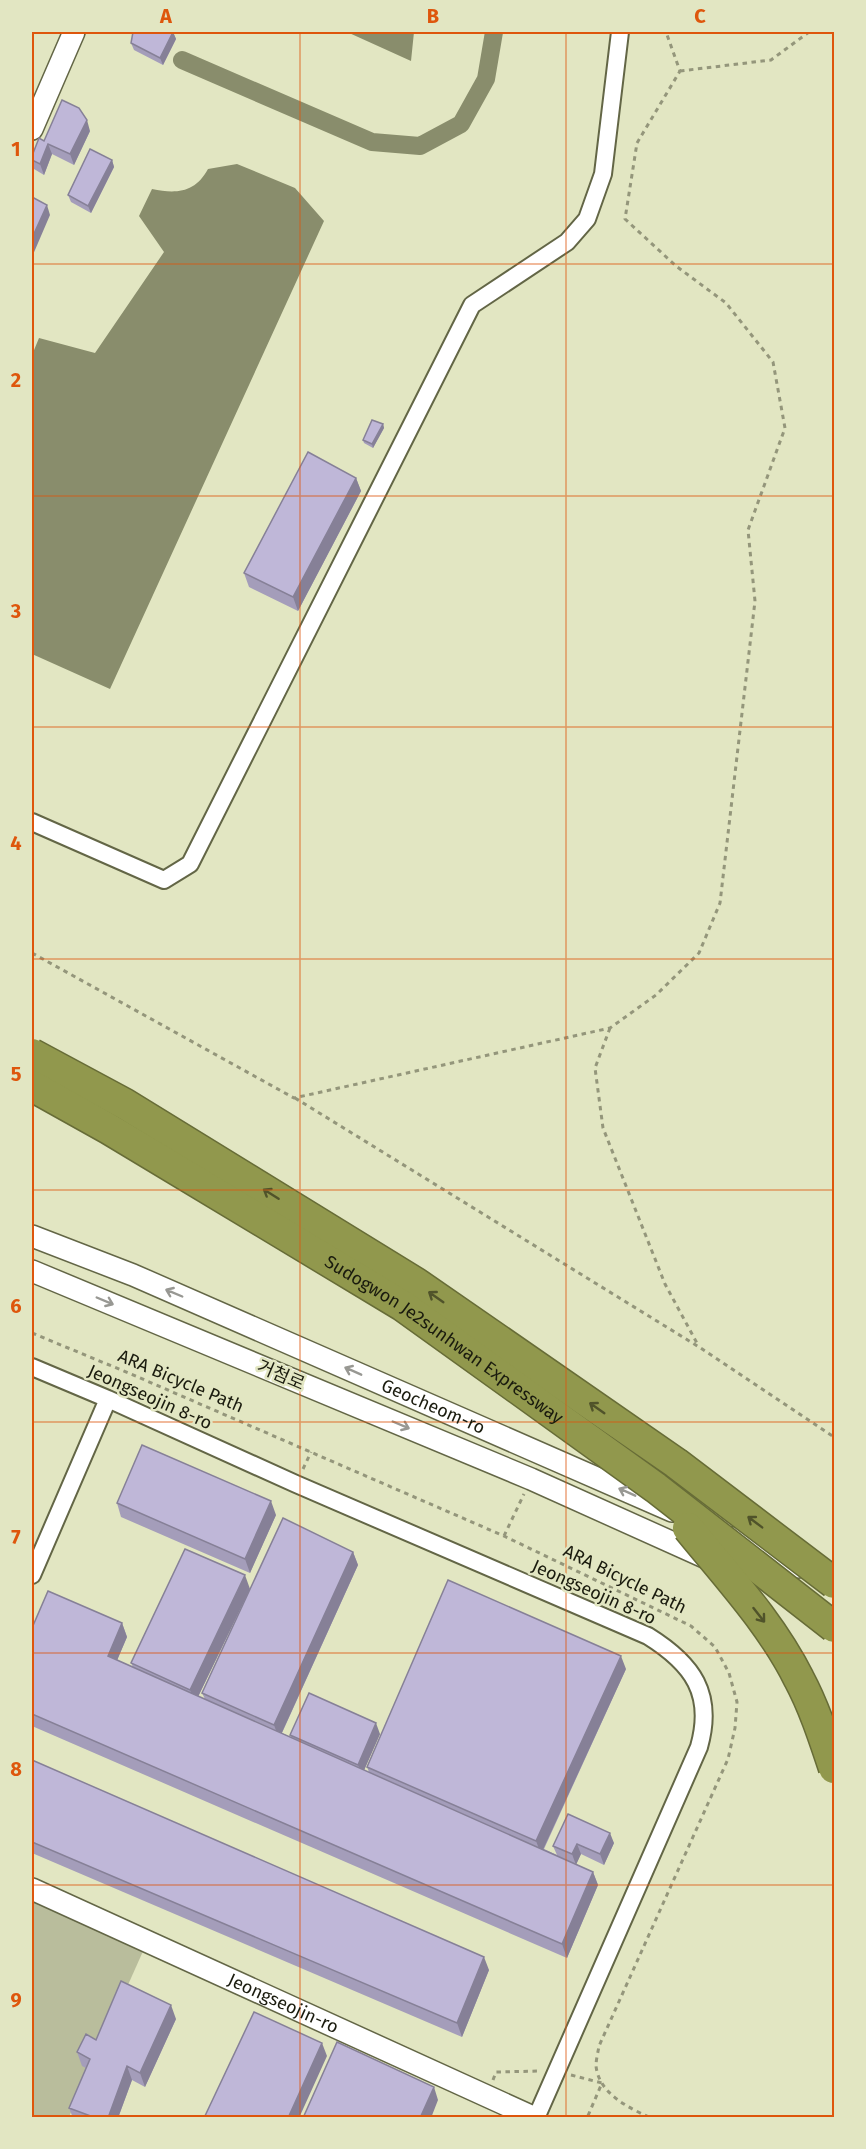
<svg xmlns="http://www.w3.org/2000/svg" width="866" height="2149" font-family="'Fira Sans','Noto Sans KR',sans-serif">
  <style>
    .green { fill: #b9bd9c }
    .water { fill: #898d6c }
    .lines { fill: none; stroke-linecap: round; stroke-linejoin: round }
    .canal { stroke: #898d6c; stroke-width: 18 }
    .minor-casing { stroke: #636646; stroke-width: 20 }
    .tertiary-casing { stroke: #636646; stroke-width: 24 }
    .path { stroke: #94967b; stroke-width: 3; stroke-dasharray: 4.5 4.5; stroke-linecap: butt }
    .minor { stroke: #fff; stroke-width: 16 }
    .tertiary { stroke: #fff; stroke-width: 21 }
    .motorway-bridge-casing { stroke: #676c37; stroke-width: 33; stroke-linecap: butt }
    .motorway-bridge { stroke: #91984d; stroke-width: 30 }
    .wall { fill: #a49dba }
    .shaded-wall { fill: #868097 }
    .building { fill: #bfb7d8; stroke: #868097; stroke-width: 1.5 }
    .oneway { stroke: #50532a }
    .oneway2 { stroke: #989893 }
    .grid { fill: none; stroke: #de560c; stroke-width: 1.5; stroke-opacity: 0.55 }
    .labels { text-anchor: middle; stroke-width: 5; stroke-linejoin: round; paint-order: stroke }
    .street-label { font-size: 18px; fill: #1a1b0e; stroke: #e2e6c2 }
    .neatline { fill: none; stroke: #de560c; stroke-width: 2 }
    .grid-label { font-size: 20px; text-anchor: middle; font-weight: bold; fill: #de560c }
  </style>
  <rect width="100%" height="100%" fill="#e2e6c2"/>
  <path class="green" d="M32,1898l112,51 -75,168 -37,1z"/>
  <path class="water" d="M347,32h67l-3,29z
    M237,164l58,24 29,33 -214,468 -78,-35v-299l7,-17 56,15 69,-101 -25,-36 13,-27c24,5 43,4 56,-20z"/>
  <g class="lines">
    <path class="canal" d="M182,60l190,82 48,4 41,-22 25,-45 8,-47"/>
    <g class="minor-casing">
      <path id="minor" d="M32,822l132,58 26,-16 282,-559 95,-63 20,-23 16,-45 17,-142
        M32,1367l76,32 188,85 352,152c45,28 66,58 51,111l-163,371
        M32,1575l76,-176"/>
    </g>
    <g class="tertiary-casing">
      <g id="tertiary">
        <path d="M32,129l42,-97"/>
        <path id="s1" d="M32,1236l101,39 539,236"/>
        <path d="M32,1271l499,208 180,81"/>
        <path d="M733,1538l65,29"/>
        <path id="s2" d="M32,1889l503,229"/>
      </g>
    </g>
    <path class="path" d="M680,71l91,-11 38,-28
      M32,953l262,145 316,-70 46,-33 43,-42 21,-50 35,-302 -7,-71 37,-102 -12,-66 -47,-59 -50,-37 -51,-47 12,-76 43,-72 -14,-39
      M610,1028l-15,40 8,60 62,156 33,61
      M295,1098l404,249 135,90
      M32,1333l99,41 373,162 187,90 24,21 14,26 8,29 -2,26 -7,31 -129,287c-1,6 -3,14 -3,20 3,28 33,42 55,52
      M303,1469l8,-17
      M504,1536l20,-42
      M571,2075l31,8 -15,35
      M493,2080l3,-8 45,-1"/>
    <use href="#minor" class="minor"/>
    <use href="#tertiary" class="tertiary"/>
    <g class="motorway-bridge-casing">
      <g id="motorway-bridge">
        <path d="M32,1054l93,50 291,179 260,180 158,120"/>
        <path id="s3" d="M32,1086l77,43 294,177 253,182 178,139"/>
        <path d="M688,1528c39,48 83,95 111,151 15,28 25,59 35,89"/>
      </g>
    </g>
    <use href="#motorway-bridge" class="motorway-bridge"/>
  </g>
  <path class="wall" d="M173,32l3,7 -13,26 -29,-15 -3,-7z
    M90,131l-16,34 -22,-11 -8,21 -10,-6 -2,-7v-6l12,-15z
    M112,160l2,7 -23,46 -20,-11 -3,-7z
    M383,424l1,4 -11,20 -9,-5 -1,-3z
    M356,478l5,13 -63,120 -49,-24 -5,-14z
    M117,1503l159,12 -26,58 -129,-56z
    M353,1552l5,13 -76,168 9,4 -1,-2 90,-1 -16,36 5,2 -2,-5 259,-98 -82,180 13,6 -4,-9 15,-32 46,29 -10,22 -23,-11 -5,10 17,8 5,13 -31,73 -535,-232v-98l90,-5 5,14 -10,23 16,7 -2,-4 119,-74 -52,108 7,2 -3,-6z
    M32,1760l457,210 -27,67 -430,-184z
    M176,2019l-31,68 -13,-7 -14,38h-45l-4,-10 17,-40 -4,-2 -5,-14 19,-12z"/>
  <path class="shaded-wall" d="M173,32l3,7 -13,26 -3,-7z
    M87,120l3,11 -16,34 -4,-11z
    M48,144l4,10 -8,21 -4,-11z
    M112,160l2,7 -23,46 -3,-7z
    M47,205l3,10 -18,42v-19z
    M383,424l1,4 -11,20 -1,-4z
    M356,478l5,13 -63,120 -5,-14z
    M271,1501l5,14 -26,58 -5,-14z
    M353,1552l5,13 -79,174 -5,-14z
    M245,1575l5,14 -55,114 -5,-13z
    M122,1623l5,14 -14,33 -5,-14z
    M621,1656l5,13 -85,185 -5,-13z
    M376,1723l4,11 -18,41 -4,-10z
    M610,1833l4,10 -10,22 -4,-11z
    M577,1844l4,10 -5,11 -4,-11z
    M593,1872l5,13 -31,73 -5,-14z
    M484,1957l5,13 -27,67 -5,-14z
    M171,2005l5,14 -31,68 -5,-14z
    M322,2043l5,13 -28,62h-11z
    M127,2066l5,14 -14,38h-10z
    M434,2087l4,13 -7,18h-11z"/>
  <path class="building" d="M133,32h40l-13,26 -29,-15z
    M62,100l17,8 8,12 -17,34 -22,-10 -8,20 -8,-4v-4l7,-18 5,3z
    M90,149l22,11 -24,46 -20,-11z
    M32,197l15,8 -15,33z
    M372,420l11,4 -11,20 -9,-4z
    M308,452l48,26 -63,119 -49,-24z
    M142,1445l129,56 -26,58 -128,-56z
    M283,1518l70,34 -79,173 -72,-32z
    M185,1549l60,26 -55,115 -59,-27z
    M448,1580l173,76 -85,185 -169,-74z
    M48,1591l74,32 -14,33 485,216 -31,72 -530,-230v-86z
    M309,1693l67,30 -18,42 -68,-30z
    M32,1760l452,197 -27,66 -425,-181z
    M568,1814l42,19 -10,21 -23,-10 -5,10 -19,-8z
    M121,1981l50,24 -31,68 -13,-7 -19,52h-12l-27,-10 21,-49 -13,-7 9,-18 10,6z
    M254,2012l68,31 -34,75h-84z
    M337,2042l97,45 -14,31h-117z"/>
  <defs><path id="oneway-shaft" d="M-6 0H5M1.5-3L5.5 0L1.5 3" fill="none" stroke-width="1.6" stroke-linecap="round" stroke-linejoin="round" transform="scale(1.5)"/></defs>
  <g class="oneway">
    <use href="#oneway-shaft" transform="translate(271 1194) rotate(-148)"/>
    <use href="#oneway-shaft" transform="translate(436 1297) rotate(-145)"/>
    <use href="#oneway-shaft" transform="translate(597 1408) rotate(-145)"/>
    <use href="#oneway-shaft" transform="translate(755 1522) rotate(-143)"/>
    <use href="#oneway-shaft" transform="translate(759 1615) rotate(52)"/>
  </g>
  <g class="oneway2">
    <use href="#oneway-shaft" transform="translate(174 1293) rotate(-157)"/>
    <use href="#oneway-shaft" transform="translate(105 1301) rotate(23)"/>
    <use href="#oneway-shaft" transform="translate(353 1371) rotate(-156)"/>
    <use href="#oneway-shaft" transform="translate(401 1425) rotate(23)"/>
    <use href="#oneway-shaft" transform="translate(627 1492) rotate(-156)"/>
  </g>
  <path class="grid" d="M300,32v2086M566,32v2086M32,264h802M32,496h802M32,727h802M32,959h802M32,1190h802M32,1422h802M32,1653h802M32,1885h802"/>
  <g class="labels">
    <g class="street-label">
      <text dy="6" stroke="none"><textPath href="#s3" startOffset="484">Sudogwon Je2sunhwan Expressway</textPath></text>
      <text transform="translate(281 1375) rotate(23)" y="6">거첨로</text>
      <text transform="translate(181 1381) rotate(23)" y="6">ARA Bicycle Path</text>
      <text transform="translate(150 1397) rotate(24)" y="6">Jeongseojin 8-ro</text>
      <text dy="6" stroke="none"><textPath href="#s1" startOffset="436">Geocheom-ro</textPath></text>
      <text transform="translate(625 1579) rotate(26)" y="6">ARA Bicycle Path</text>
      <text transform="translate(594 1592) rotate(24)" y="6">Jeongseojin 8-ro</text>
      <text dy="6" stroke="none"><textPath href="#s2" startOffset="276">Jeongseojin-ro</textPath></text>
    </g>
  </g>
  <rect width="866" height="2149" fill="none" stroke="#e2e6c2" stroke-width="66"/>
  <rect x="33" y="33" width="800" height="2083" class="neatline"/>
  <g class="grid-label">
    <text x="166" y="23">A</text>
    <text x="433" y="23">B</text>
    <text x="700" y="23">C</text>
    <text x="16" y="156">1</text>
    <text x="16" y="387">2</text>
    <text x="16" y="618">3</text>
    <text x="16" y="850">4</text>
    <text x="16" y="1081">5</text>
    <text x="16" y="1313">6</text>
    <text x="16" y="1544">7</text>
    <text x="16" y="1776">8</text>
    <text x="16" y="2007">9</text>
  </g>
</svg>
